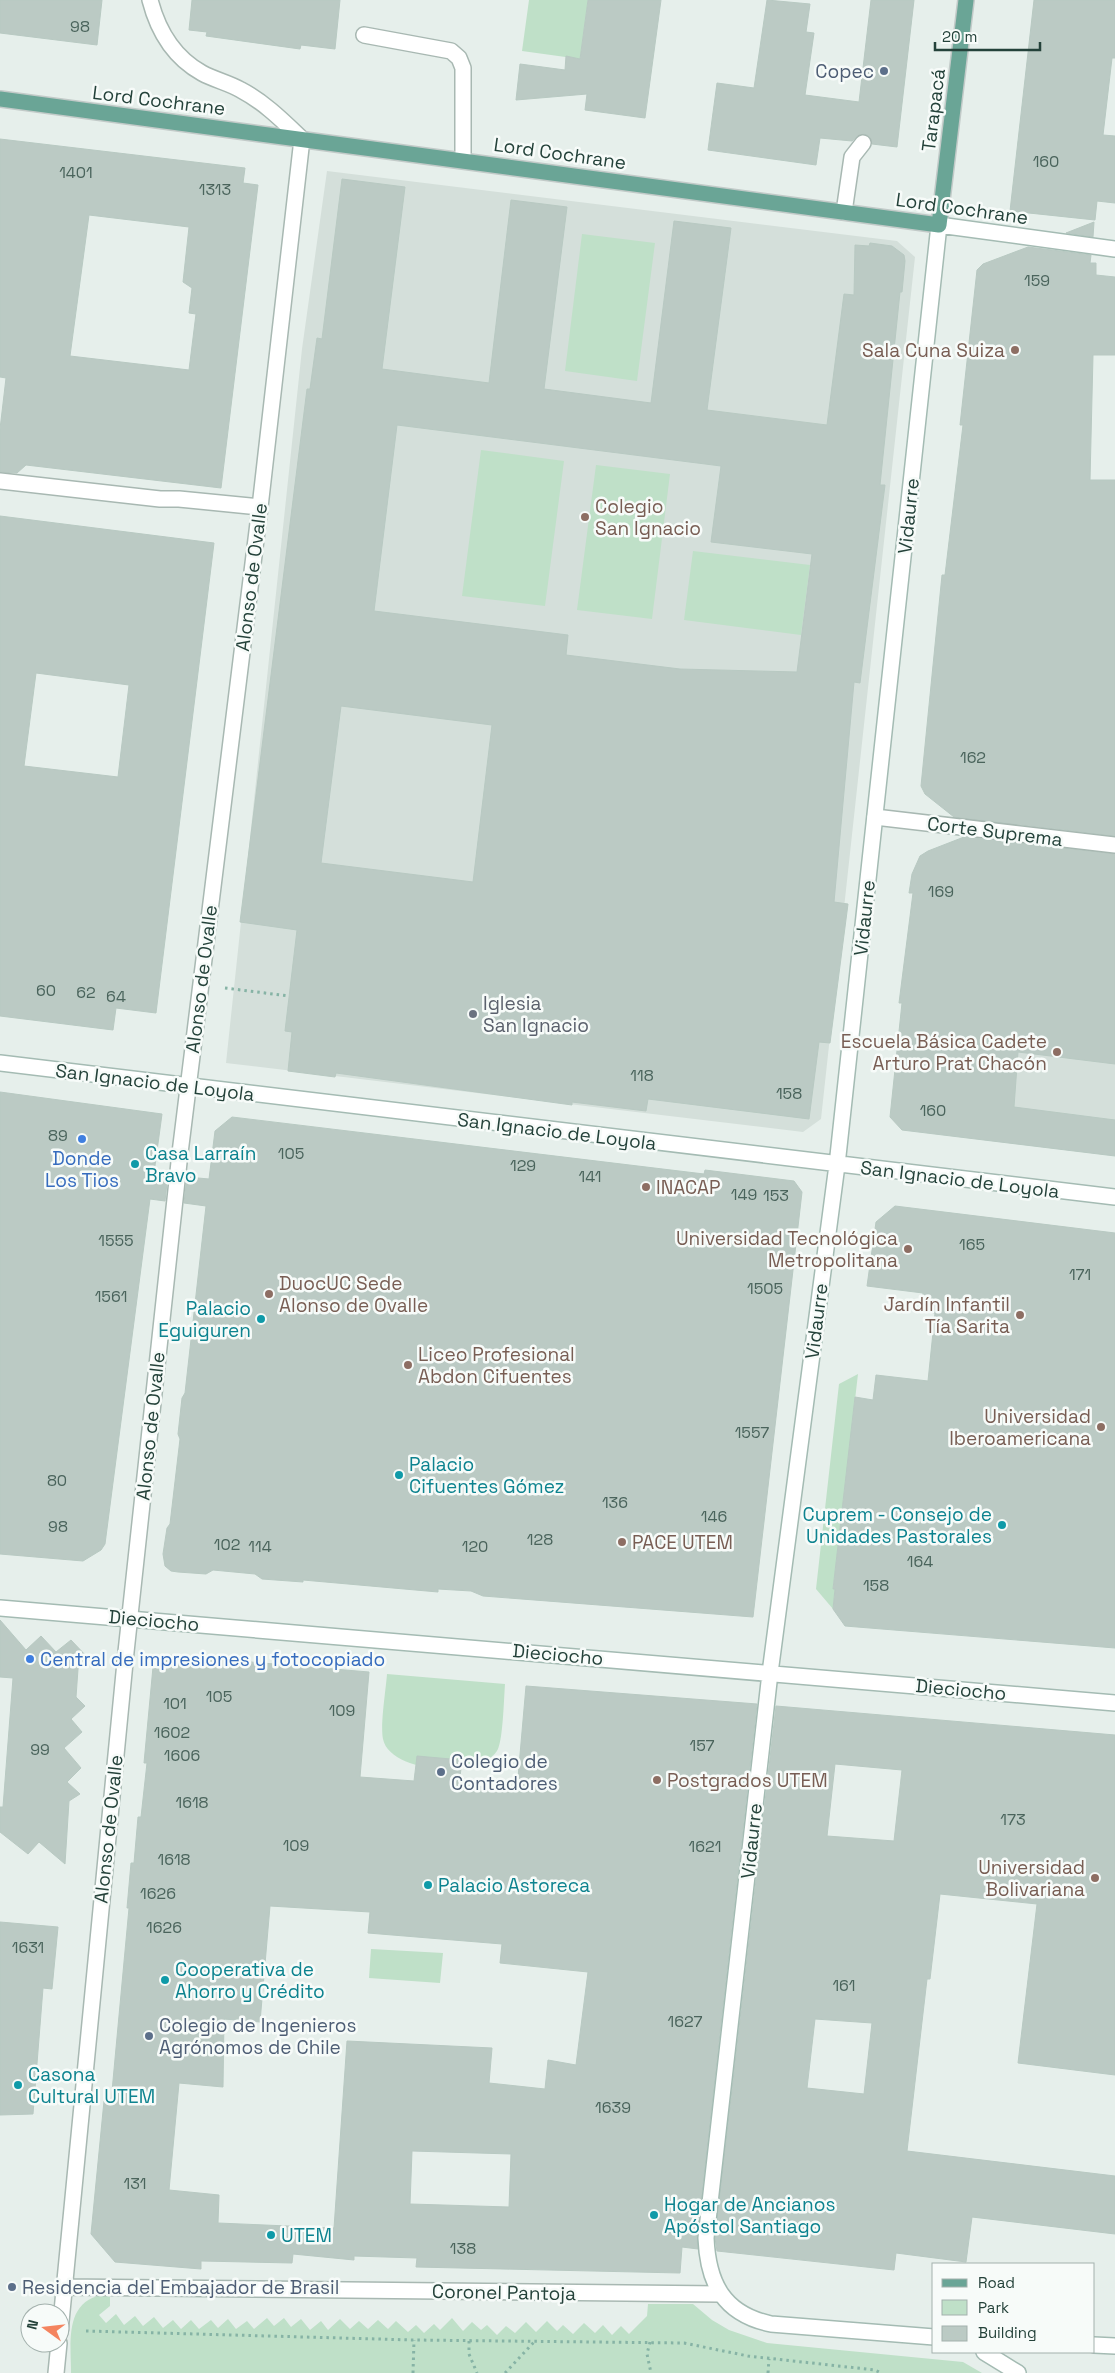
<svg xmlns="http://www.w3.org/2000/svg" width="1115" height="2373" font-family="'Space Grotesk',sans-serif">
  <style>
    .built { fill: #d4dfda }
    .green { fill: #bfe0c8 }
    .building { fill: #bbcac4; stroke: #b8c9c2; fill-rule: evenodd }
    .lines { fill: none; stroke-linecap: round; stroke-linejoin: round }
    .lane-casing { stroke: #a8b8b2; stroke-width: 18 }
    .street-casing { stroke: #a8b8b2; stroke-width: 18 }
    .secondary-casing { stroke: #a4bbb3; stroke-width: 18 }
    .primary-casing { stroke: #c2cac8; stroke-width: 18 }
    .path { stroke: #86b3a5; stroke-width: 3; stroke-dasharray: 2.5 4; stroke-linecap: butt }
    .lane { stroke: #fff; stroke-width: 15 }
    .street { stroke: #fff; stroke-width: 15 }
    .secondary { stroke: #fff; stroke-width: 15 }
    .primary { stroke: #6aa596; stroke-width: 15 }
    .service-dot { fill: #5c6f8a; stroke: #f7fbf9; stroke-width: 2 }
    .education-dot { fill: #8d6e63; stroke: #f7fbf9; stroke-width: 2 }
    .worship-dot { fill: #6b7280; stroke: #f7fbf9; stroke-width: 2 }
    .shop-dot { fill: #3f7fe0; stroke: #f7fbf9; stroke-width: 2 }
    .culture-dot { fill: #0f9aa8; stroke: #f7fbf9; stroke-width: 2 }
    .labels { text-anchor: middle; stroke-width: 5; stroke-linejoin: round; paint-order: stroke }
    .number-label { font-size: 16px; fill: #4a645c }
    .service-label { font-size: 19px; fill: #4e5e75; stroke: #f7fbf9; text-anchor: start }
    .street-label { font-size: 19px; fill: #24423a; stroke: #f7fbf9 }
    .education-label { font-size: 19px; fill: #785e54; stroke: #f7fbf9; text-anchor: end }
    .worship-label { font-size: 19px; fill: #5b616d; stroke: #f7fbf9; text-anchor: start }
    .culture-label { font-size: 19px; fill: #0d838f; stroke: #f7fbf9; text-anchor: start }
    .shop-label { font-size: 19px; fill: #366cbe; stroke: #f7fbf9 }
  </style>
  <rect width="100%" height="100%" fill="#e6efeb"/>
  <path class="built" d="M327,171l570,70 18,16 -94,862 -18,13 -577,-69 76,-714z
    M1115,962v194l-104,-13 -13,-80z"/>
  <path class="green" d="M529,0h59l-8,59 -58,-8z
    M582,234l73,9 -18,138 -72,-10z
    M481,450l83,11 -19,145 -83,-10z
    M596,465l74,9 -18,145 -75,-9z
    M693,551l117,14 -9,70 -117,-15z
    M858,1374l-25,215h2l-2,20 -17,-20 23,-205z
    M387,1674l118,10c-1,14 -2,54 -7,65 -15,30 -108,25 -115,-10 -3,-14 3,-50 4,-65z
    M371,1949l72,4 -3,30 -71,-5z
    M102,2295l8,1v10l-11,9 7,8 10,-9 8,11 11,-9 8,10 11,-9 9,11 10,-8 8,9 10,-9 8,9 12,-9 7,8 10,-9 8,10 11,-8 7,8 13,-11 7,8 10,-8 7,9 10,-8 9,11 11,-9 7,9 12,-11 10,10 9,-8 9,8 10,-9 10,9 8,-8 12,11 8,-7 8,8 10,-9 6,6 12,-12 11,13 9,-9 9,8 6,-5 10,10 9,-9 9,7 11,-11 10,10 11,-11 10,10 6,-6 10,9 11,-11 11,10 8,-8 9,10 9,-9 8,8 18,-18 1,-12h45l19,16 17,10 38,13 196,19 19,11h-911c0,-29 -7,-71 31,-78z"/>
  <path class="building" d="M0,0h102l-5,45 -97,-12z
    M192,0h148l-5,49 -34,-4 -1,4 -94,-13 1,-4 -18,-2z
    M588,0h73l-16,118 -60,-8 2,-16 -71,6 4,-36 45,6 1,-14 14,3z
    M767,0l43,4 -4,28 8,1 -9,62 54,7 12,-102h43l-17,147 -25,-3 -3,-8 -5,-2 -5,1 -7,6 -32,-3 -4,27 -108,-15 9,-67 37,5z
    M1034,0h81v58h-3l-9,77 12,1v67l-18,-2 -2,19 -85,-9z
    M0,139l245,29 -2,15 15,2 -37,303 -195,-23 -9,8 -17,-1v-43l6,-51 -6,-1zM89,215l100,12 -6,55 9,6 -3,25 7,1 -7,56 -119,-14z
    M342,179l63,8 -23,182 107,14 22,-183 56,7 -23,182 107,14 23,-182 57,7 -24,182 120,15 17,-131 10,1 1,-50 14,1 1,-3 22,3 12,9 1,6 -3,31h-2l-20,193h5l-25,198 -6,-1 -20,220 14,2 -18,139 -11,-1 -10,77 -161,-20 -2,12 -74,-9v3l-236,-32 -1,4 -47,-6 4,-39 -7,-1 12,-101 -57,-8 67,-533h3l7,-51 5,1zM397,425l324,41 -10,76 101,12 -15,118 -117,-3 -114,-14 2,-20 -194,-24zM341,706l151,19 -19,157 -152,-19z
    M1094,222l-1,15 -27,-4z
    M1028,247l63,8 -1,8h6v12l19,2v78h-22l-3,125h25v356l-161,-19 -29,-23 -4,-8 21,-211h3l18,-150h-3l17,-155 6,-6z
    M0,516l214,27 -58,470 -40,-5 -3,22 -113,-14zM36,673l93,12 -11,92 -94,-11z
    M964,837l151,17v210l-97,-12 -4,55 101,13v36l-213,-26 -12,-13 12,-114h-3l14,-110h-4l3,-19 8,-18 8,-5z
    M0,1092l162,22 -8,59 14,1 -3,27 -15,-2 -45,345 -4,6 -18,11 -83,-7z
    M232,1117l472,57 1,-4 89,11 8,11 -49,425 -270,-21 -12,-5 -33,-2v3l-135,-12v2l-41,-3 -7,-5 -42,-4 -7,4 -28,-2 -7,-1 -6,-5 -2,-12 4,-26 3,-4 10,-85 -2,-5 4,-36 3,-5 21,-187 -22,-3 3,-26 22,2 6,-48z
    M895,1206l220,27v415l-270,-22 -12,-17 2,-20h-2l22,-192 18,3 3,-25 52,6 7,-68 -14,-2 2,-18 -56,-7 9,-64z
    M0,1620l26,30 15,-14 15,16 15,-12 18,19 -11,10 -2,28 9,9 -14,13 11,13 -18,16 17,20 -14,14 13,12 -11,7 -4,63 -26,-22 -11,12 -28,-22v-25h3l10,-129 -13,-1z
    M168,1655l201,17 -9,105 54,4 3,-25 45,4 -3,25 58,4 9,-103 231,18 -60,533 1,12 -16,-2 -2,26 -264,-6 1,-9 -63,-2v4l-61,-6 -1,9 -91,-2v8l-86,-7 -24,-28 13,-133 7,1 18,-194h-2l4,-45h3l4,-46h3l6,-54h-3l9,-96zM270,1906l100,6 -2,21 134,11 -2,19 88,9 -12,93 -28,-5 -3,29 -56,-6 3,-35 -145,-7 -13,187 -116,-5 1,-28 -50,-5 10,-107 44,4 1,-68 36,3zM412,2151l99,3 -2,53 -99,-3z
    M776,1706l339,29v340l-97,-12 19,-159 -97,-10 -10,85h-3l-20,172 208,25v58l-143,-17 -6,45 -70,-9 -2,17 -177,-19 -2,-13zM835,1764l67,6 -8,71 -67,-5zM815,2019l57,4 -8,71 -57,-6z
    M0,1922l58,5 -6,62 -9,-1 -10,126 -33,1z"/>
  <g class="lines">
    <g class="lane-casing">
      <path id="lane" d="M364,35l87,16 8,7 4,10v92
        M844,212l8,-55 11,-14
        M0,481l160,18h19l81,8"/>
    </g>
    <g class="street-casing">
      <path id="street" d="M875,817l240,28
        M63,2287l657,7
        M60,2332l66,-680 54,-499 80,-646 42,-368c-19,-18 -38,-37 -61,-49 -12,-7 -26,-10 -39,-17 -29,-16 -44,-42 -52,-73
        M56,2373l3,-30"/>
    </g>
    <g class="secondary-casing">
      <path id="secondary" d="M0,1063l1115,134
        M0,1608l1115,95
        M934,2337l-163,-13c-47,-10 -63,-40 -65,-86l64,-565 67,-508 102,-940 176,24
        M1094,2345l21,1
        M984,2352l34,21"/>
    </g>
    <g class="primary-casing">
      <path id="primary" d="M0,99l939,126 27,-225"/>
    </g>
    <path class="path" d="M225,988l64,8
      M86,2331l328,9 270,3 64,13 127,14 6,3
      M469,2341v13l8,19
      M650,2342l-3,12 4,19
      M413,2373l1,-33
      M505,2373l30,-32
      M768,2373l1,-14"/>
    <use href="#lane" class="lane"/>
    <use href="#street" class="street"/>
    <use href="#secondary" class="secondary"/>
    <use href="#primary" class="primary"/>
  </g>
  <g class="service-dot">
    <circle cx="884" cy="71" r="5"/>
    <circle cx="441" cy="1772" r="5"/>
    <circle cx="149" cy="2036" r="5"/>
    <circle cx="12" cy="2287" r="5"/>
  </g>
  <g class="education-dot">
    <circle cx="1015" cy="350" r="5"/>
    <circle cx="585" cy="517" r="5"/>
    <circle cx="1057" cy="1052" r="5"/>
    <circle cx="646" cy="1187" r="5"/>
    <circle cx="908" cy="1249" r="5"/>
    <circle cx="269" cy="1294" r="5"/>
    <circle cx="1020" cy="1315" r="5"/>
    <circle cx="408" cy="1365" r="5"/>
    <circle cx="1101" cy="1427" r="5"/>
    <circle cx="622" cy="1542" r="5"/>
    <circle cx="657" cy="1780" r="5"/>
    <circle cx="1095" cy="1878" r="5"/>
  </g>
  <circle class="worship-dot" cx="473" cy="1014" r="5"/>
  <g class="shop-dot">
    <circle cx="82" cy="1139" r="5"/>
    <circle cx="30" cy="1659" r="5"/>
  </g>
  <g class="culture-dot">
    <circle cx="135" cy="1164" r="5"/>
    <circle cx="261" cy="1319" r="5"/>
    <circle cx="399" cy="1475" r="5"/>
    <circle cx="1002" cy="1525" r="5"/>
    <circle cx="428" cy="1885" r="5"/>
    <circle cx="165" cy="1980" r="5"/>
    <circle cx="18" cy="2085" r="5"/>
    <circle cx="654" cy="2215" r="5"/>
    <circle cx="271" cy="2235" r="5"/>
  </g>
  <g class="labels">
    <g class="number-label">
      <text x="80" y="32">98</text>
      <text x="1046" y="167">160</text>
      <text x="76" y="178">1401</text>
      <text x="215" y="195">1313</text>
      <text x="1037" y="286">159</text>
      <text x="973" y="763">162</text>
      <text x="941" y="897">169</text>
      <text x="46" y="996">60</text>
      <text x="86" y="998">62</text>
      <text x="116" y="1002">64</text>
      <text x="642" y="1081">118</text>
      <text x="789" y="1099">158</text>
      <text x="933" y="1116">160</text>
      <text x="58" y="1141">89</text>
      <text x="291" y="1159">105</text>
      <text x="523" y="1171">129</text>
      <text x="590" y="1182">141</text>
      <text x="744" y="1200">149</text>
      <text x="776" y="1201">153</text>
      <text x="116" y="1246">1555</text>
      <text x="972" y="1250">165</text>
      <text x="1080" y="1280">171</text>
      <text x="765" y="1294">1505</text>
      <text x="111" y="1302">1561</text>
      <text x="752" y="1438">1557</text>
      <text x="57" y="1486">80</text>
      <text x="615" y="1508">136</text>
      <text x="714" y="1522">146</text>
      <text x="58" y="1532">98</text>
      <text x="540" y="1545">128</text>
      <text x="227" y="1550">102</text>
      <text x="260" y="1552">114</text>
      <text x="475" y="1552">120</text>
      <text x="920" y="1567">164</text>
      <text x="876" y="1591">158</text>
      <text x="219" y="1702">105</text>
      <text x="175" y="1709">101</text>
      <text x="342" y="1716">109</text>
      <text x="172" y="1738">1602</text>
      <text x="702" y="1751">157</text>
      <text x="40" y="1755">99</text>
      <text x="182" y="1761">1606</text>
      <text x="192" y="1808">1618</text>
      <text x="1013" y="1825">173</text>
      <text x="296" y="1851">109</text>
      <text x="705" y="1852">1621</text>
      <text x="174" y="1865">1618</text>
      <text x="158" y="1899">1626</text>
      <text x="164" y="1933">1626</text>
      <text x="28" y="1953">1631</text>
      <text x="844" y="1991">161</text>
      <text x="685" y="2027">1627</text>
      <text x="613" y="2113">1639</text>
      <text x="135" y="2189">131</text>
      <text x="463" y="2254">138</text>
    </g>
    <g class="service-label">
      <text x="874" y="78" text-anchor="end">Copec</text>
      <text x="451" y="1768">Colegio de<tspan x="451" dy="22">Contadores</tspan></text>
      <text x="159" y="2032">Colegio de Ingenieros<tspan x="159" dy="22">Agrónomos de Chile</tspan></text>
      <text x="22" y="2294">Residencia del Embajador de Brasil</text>
    </g>
    <g class="street-label">
      <text transform="translate(159 100) rotate(7)" y="7">Lord Cochrane</text>
      <text transform="translate(933 110) rotate(-83)" y="7">Tarapacá</text>
      <text transform="translate(560 153) rotate(8)" y="7">Lord Cochrane</text>
      <text transform="translate(962 208) rotate(8)" y="7">Lord Cochrane</text>
      <text transform="translate(908 516) rotate(-84)" y="7">Vidaurre</text>
      <text transform="translate(251 577) rotate(-83)" y="7">Alonso de Ovalle</text>
      <text transform="translate(995 831) rotate(7)" y="7">Corte Suprema</text>
      <text transform="translate(864 918) rotate(-84)" y="7">Vidaurre</text>
      <text transform="translate(201 979) rotate(-83)" y="7">Alonso de Ovalle</text>
      <text transform="translate(155 1082) rotate(7)" y="7">San Ignacio de Loyola</text>
      <text transform="translate(557 1131) rotate(7)" y="7">San Ignacio de Loyola</text>
      <text transform="translate(960 1179) rotate(7)" y="7">San Ignacio de Loyola</text>
      <text transform="translate(816 1321) rotate(-83)" y="7">Vidaurre</text>
      <text transform="translate(150 1426) rotate(-84)" y="7">Alonso de Ovalle</text>
      <text transform="translate(154 1620) rotate(5)" y="7">Dieciocho</text>
      <text transform="translate(558 1654) rotate(5)" y="7">Dieciocho</text>
      <text transform="translate(961 1689) rotate(5)" y="7">Dieciocho</text>
      <text transform="translate(108 1829) rotate(-84)" y="7">Alonso de Ovalle</text>
      <text transform="translate(751 1841) rotate(-84)" y="7">Vidaurre</text>
      <text transform="translate(504 2292) rotate(1)" y="7">Coronel Pantoja</text>
    </g>
    <g class="education-label">
      <text x="1005" y="357">Sala Cuna Suiza</text>
      <text x="595" y="513" text-anchor="start">Colegio<tspan x="595" dy="22">San Ignacio</tspan></text>
      <text x="1047" y="1048">Escuela Básica Cadete<tspan x="1047" dy="22">Arturo Prat Chacón</tspan></text>
      <text x="656" y="1194" text-anchor="start">INACAP</text>
      <text x="898" y="1245">Universidad Tecnológica<tspan x="898" dy="22">Metropolitana</tspan></text>
      <text x="279" y="1290" text-anchor="start">DuocUC Sede<tspan x="279" dy="22">Alonso de Ovalle</tspan></text>
      <text x="1010" y="1311">Jardín Infantil<tspan x="1010" dy="22">Tía Sarita</tspan></text>
      <text x="418" y="1361" text-anchor="start">Liceo Profesional<tspan x="418" dy="22">Abdon Cifuentes</tspan></text>
      <text x="1091" y="1423">Universidad<tspan x="1091" dy="22">Iberoamericana</tspan></text>
      <text x="632" y="1549" text-anchor="start">PACE UTEM</text>
      <text x="667" y="1787" text-anchor="start">Postgrados UTEM</text>
      <text x="1085" y="1874">Universidad<tspan x="1085" dy="22">Bolivariana</tspan></text>
    </g>
    <g class="worship-label">
      <text x="483" y="1010">Iglesia<tspan x="483" dy="22">San Ignacio</tspan></text>
    </g>
    <g class="culture-label">
      <text x="145" y="1160">Casa Larraín<tspan x="145" dy="22">Bravo</tspan></text>
      <text x="251" y="1315" text-anchor="end">Palacio<tspan x="251" dy="22">Eguiguren</tspan></text>
      <text x="409" y="1471">Palacio<tspan x="409" dy="22">Cifuentes Gómez</tspan></text>
      <text x="992" y="1521" text-anchor="end">Cuprem - Consejo de<tspan x="992" dy="22">Unidades Pastorales</tspan></text>
      <text x="438" y="1892">Palacio Astoreca</text>
      <text x="175" y="1976">Cooperativa de<tspan x="175" dy="22">Ahorro y Crédito</tspan></text>
      <text x="28" y="2081">Casona<tspan x="28" dy="22">Cultural UTEM</tspan></text>
      <text x="664" y="2211">Hogar de Ancianos<tspan x="664" dy="22">Apóstol Santiago</tspan></text>
      <text x="281" y="2242">UTEM</text>
    </g>
    <g class="shop-label">
      <text x="82" y="1165">Donde<tspan x="82" dy="22">Los Tios</tspan></text>
      <text x="40" y="1666" text-anchor="start">Central de impresiones y fotocopiado</text>
    </g>
  </g>
  <rect x="932" y="2263" width="162" height="90" fill="#f7fbf9" stroke="#a3b1ad"/>
  <rect x="942" y="2279" width="25" height="8" fill="#6aa596" stroke="#a3b1ad"/>
  <text x="978" y="2288" font-size="15" fill="#24423a">Road</text>
  <rect x="942" y="2300" width="25" height="15" fill="#bfe0c8" stroke="#a3b1ad"/>
  <text x="978" y="2313" font-size="15" fill="#24423a">Park</text>
  <rect x="942" y="2326" width="25" height="15" fill="#bbcac4" stroke="#a3b1ad"/>
  <text x="978" y="2338" font-size="15" fill="#24423a">Building</text>
  <g transform="translate(45 2328) rotate(285)"><circle r="24" fill="#f7fbf9" stroke="#a3b1ad"/>
  <path d="M0-4L9 19L0 12L-9 19Z" fill="#f4845f"/>
  <text y="-8" font-size="14" font-weight="bold" text-anchor="middle" fill="#24423a">N</text>
  </g>
  <path d="M935 42v8h105v-8" fill="none" stroke="#24423a" stroke-width="2.5"/>
  <text x="942" y="42" font-size="15" fill="#24423a" stroke="#f7fbf9" stroke-width="4" paint-order="stroke">20 m</text>
</svg>
